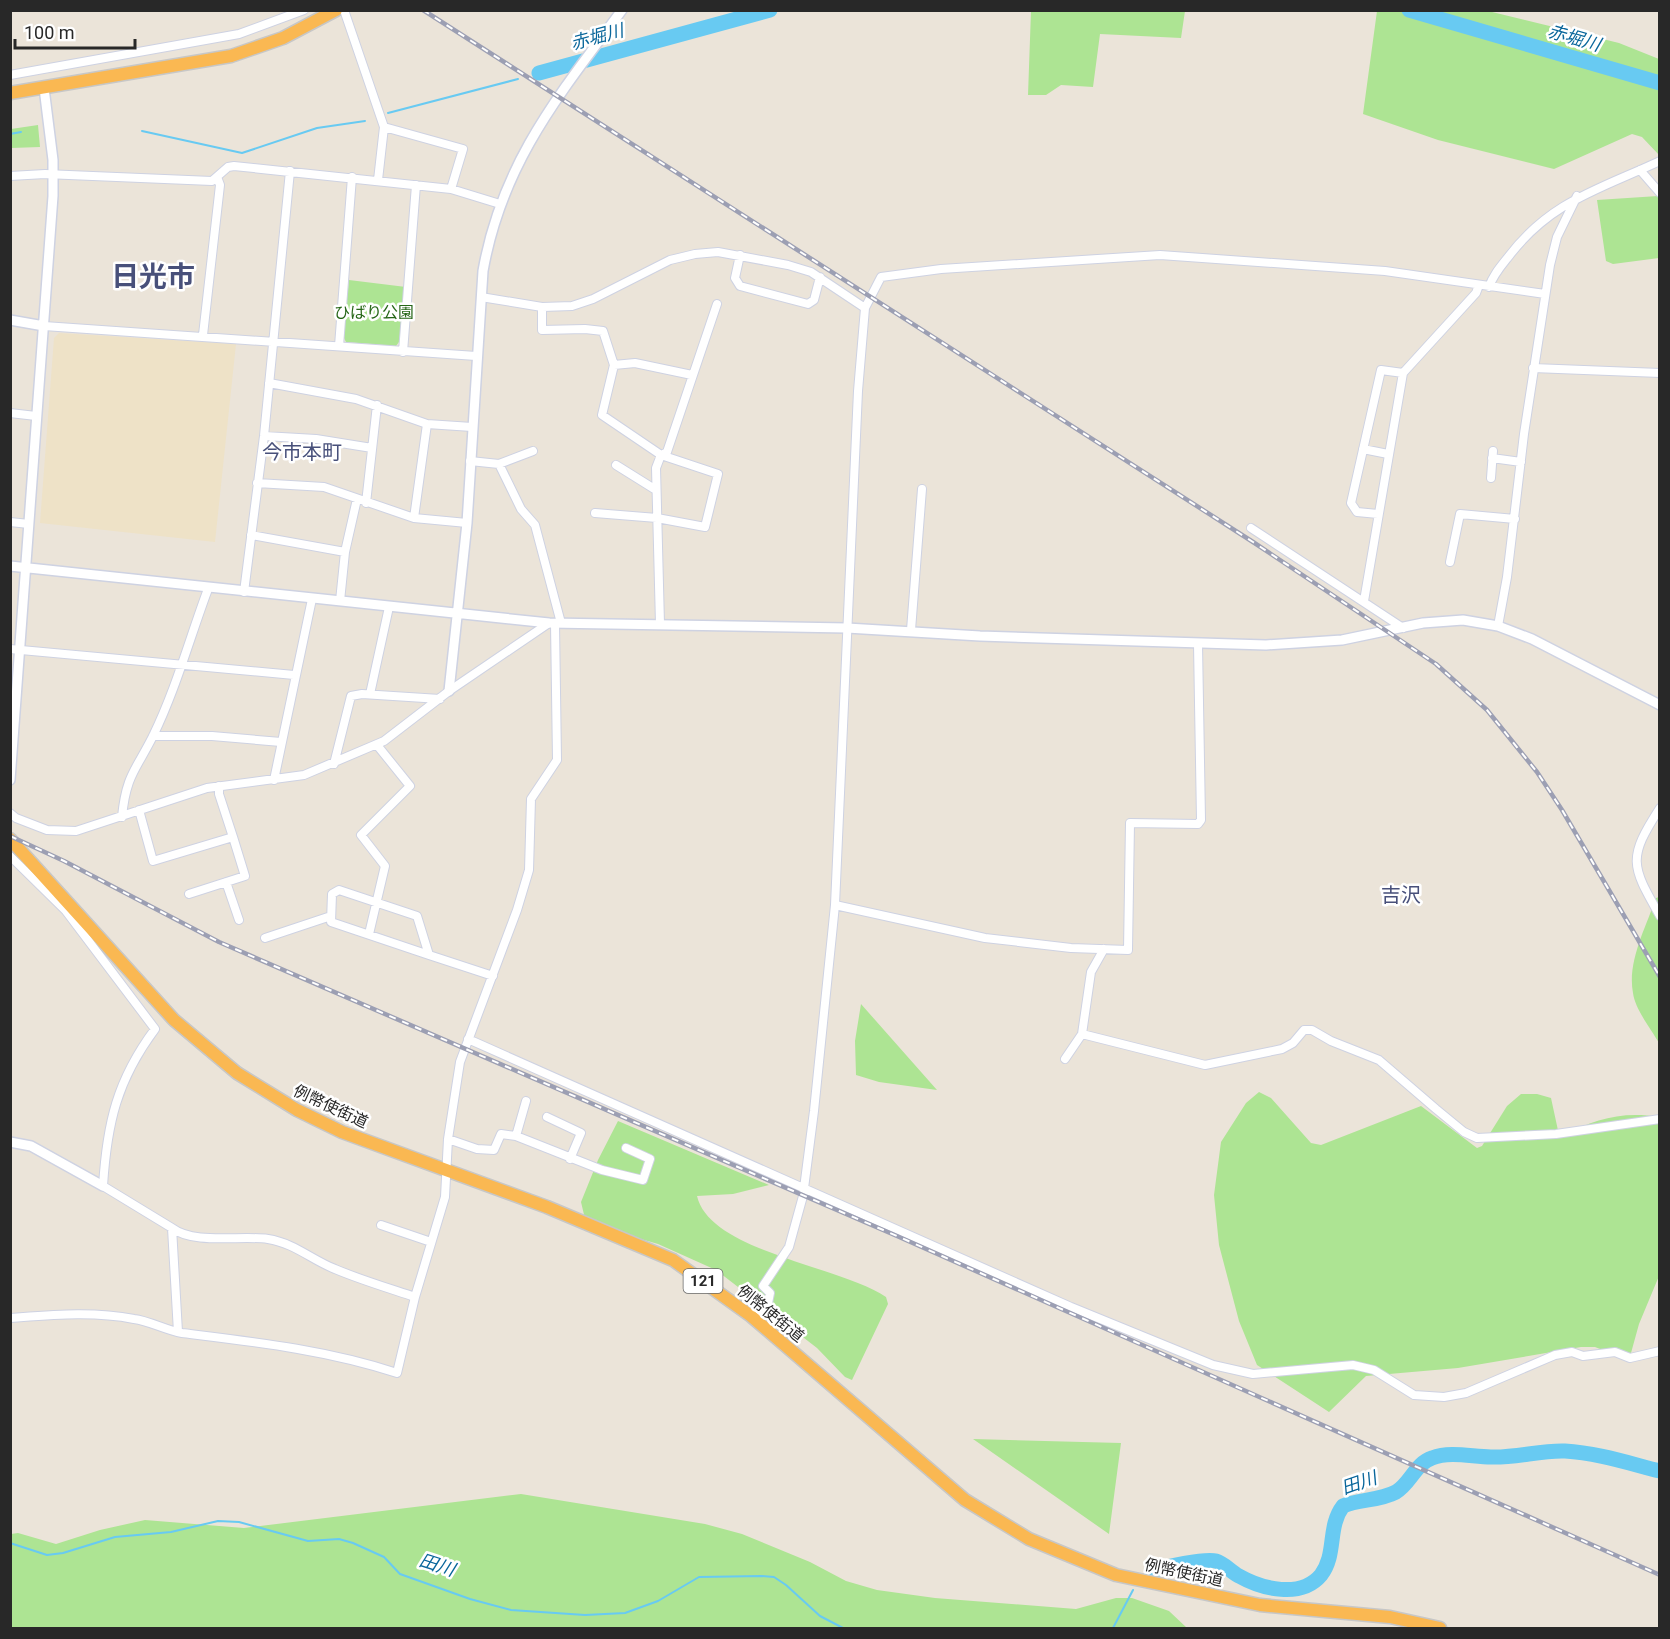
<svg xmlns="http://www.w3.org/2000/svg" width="1670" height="1639" font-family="Roboto,'Noto Sans JP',sans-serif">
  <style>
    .education { fill: #eee2c7 }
    .green { fill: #ade493 }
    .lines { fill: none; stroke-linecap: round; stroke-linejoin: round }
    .stream { stroke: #68caf2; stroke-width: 2 }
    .river { stroke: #68caf2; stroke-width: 15 }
    .minor-casing { stroke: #ced2e2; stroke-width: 10 }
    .tertiary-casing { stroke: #ced2e2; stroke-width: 12 }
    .trunk-casing { stroke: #c7c7c7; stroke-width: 15 }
    .minor { stroke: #fff; stroke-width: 8 }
    .tertiary { stroke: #fff; stroke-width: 9 }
    .trunk { stroke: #fab852; stroke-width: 12 }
    .rail-casing { stroke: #9c9fb3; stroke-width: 4.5 }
    .rail { stroke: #fff; stroke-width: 2; stroke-dasharray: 7; stroke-linecap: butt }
    .labels { text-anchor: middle; stroke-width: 5; stroke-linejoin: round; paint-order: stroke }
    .shield { fill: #fff; stroke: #686868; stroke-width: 1.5 }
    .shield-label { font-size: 15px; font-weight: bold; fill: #282828 }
    .park-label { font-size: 16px; fill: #266617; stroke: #fff }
    .street-label { font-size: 16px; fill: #282828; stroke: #fff }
    .water-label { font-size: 18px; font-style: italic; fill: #09669b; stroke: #fff }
    .quarter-label { font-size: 20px; fill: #48507a; stroke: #fff }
    .town-label { font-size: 28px; font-weight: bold; fill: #48507a; stroke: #fff }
  </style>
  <rect width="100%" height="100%" fill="#ebe4d9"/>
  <path class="education" d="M59,333l177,11 -21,198 -175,-19 14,-185z"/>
  <path class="green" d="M1031,11v-1l154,1 -4,27 -81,-4 -7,53 -32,-2 -15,10h-18z
    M1377,11h111l131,32 40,16v96l-17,-18 -10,-3 -78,35 -116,-29 -75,-26z
    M38,125l2,22 -29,1v-19z
    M1658,196l1,62 -46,6 -7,-3 -9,-61z
    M349,280l57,7 -7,55 -3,4 -50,-4 -3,-6z
    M1659,897v146c-8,-14 -24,-34 -26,-50 -6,-31 13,-66 23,-95z
    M861,1004l76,86 -58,-8 -23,-7 -1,-34z
    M1259,1092l12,6 40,45 10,2 100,-39 56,42 5,-2 25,-40 14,-12h16l14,4 8,37 3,1c33,-17 60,-25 97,-19v159l-20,48 -8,29 -5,6 -31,-12h-14l-123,21 -92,8 -37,36 -72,-47 -18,-44 -20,-76 -5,-50 7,-53 25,-39z
    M618,1121l151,64 -36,9 -36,2c13,56 144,70 189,101l2,7 -36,76 -7,-3 -28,-29 -101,-78 -58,-26 -72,-21 -5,-21 17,-42z
    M973,1439l148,4 -12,91z
    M521,1494l184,30 37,10 68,28 36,19 31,9 58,8 141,11 40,-11h16l37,13 18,17h-1176v-94l7,-1 38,11 44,-14 45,-10 99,8z"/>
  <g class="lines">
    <path class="stream" d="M388,113l130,-34
      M142,131l100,22 75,-25 48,-7
      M10,134l11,-2
      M10,1543l37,12 16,-2 52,-16 56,-5 47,-11 21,1 69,19 31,-2 14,4 31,14 16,17 70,25 41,11 74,5 40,-2 33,-12 41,-24 63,-1 12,1 12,8 34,31 23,12
      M1113,1628l20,-38"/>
    <path class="river" d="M1409,10l251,73
      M539,73l231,-63
      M1152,1571c12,-4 53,-13 64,-10 8,2 15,11 23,15 23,13 62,23 82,-1 16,-21 6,-48 22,-69 17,-7 36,-5 53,-14 14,-8 20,-29 36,-34 19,-7 40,-1 59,-1 25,1 50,-7 74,-6 32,2 63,12 95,20"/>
    <g class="minor-casing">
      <path id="minor" d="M344,10l40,117 -6,53
        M10,75l229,-41 65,-24
        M384,127l79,22 -12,40
        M1640,170l20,23
        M10,176l35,-2 167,7 16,-14 6,-1 217,23 49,15
        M740,255l-5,23 5,8 68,18 6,-4 6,-23
        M1489,287c4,-12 12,-21 20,-31 42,-55 91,-67 151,-95
        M481,297l61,10 30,-1 21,-7 77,-39 25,-6 23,-2 70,13 23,7 54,36
        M542,307v23l43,-1 18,2 11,34 -12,50 59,40 57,19 -13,53 -48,-9 -62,-5
        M44,326l432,30
        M203,335l17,-150 -3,-8
        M339,346l13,-169
        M403,352l13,-167
        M614,365l21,-2 57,12
        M1533,368l127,5
        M269,383l87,16 71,25 45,3
        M10,413l26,3
        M264,436l52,3 56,9
        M1363,449l25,5
        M1492,458l29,4
        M470,461l29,3 34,-13
        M499,464l22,45 14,16 26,98
        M616,465l40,25
        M1491,478l2,-27
        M257,483l67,4 90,31 53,5
        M366,503l11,-98
        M1378,514l-21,-2 -6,-9 30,-133 22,3
        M414,518l13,-94
        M10,522l19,2
        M1251,528l152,100
        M251,535l94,17
        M1450,562l10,-48 55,5
        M244,592l20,-156 26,-265
        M340,601l5,-49 12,-53
        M1364,601l39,-228 73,-80 3,-8
        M660,624l-4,-156 5,-13 6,-3 50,-148
        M1498,626l9,-49 17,-143 26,-169 7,-28 20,-41
        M911,630l11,-141
        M10,649l284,26
        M370,694l19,-87
        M153,736h59l69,6
        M334,764l17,-68 11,-2 78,5
        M274,780l38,-181
        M1660,808c-33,51 -29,57 0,108
        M139,810l14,51 80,-24 -14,-43v-8
        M10,813l6,5 31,12 29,1 131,-43 97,-13 80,-34 65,-50 100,-68
        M122,817c4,-42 14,-47 31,-81 23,-47 37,-99 55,-147
        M10,856l56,55 89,118c-38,51 -48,94 -52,157l69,42 6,104
        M226,882l13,38
        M339,890l78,26 12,39 -98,-33 1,-28z
        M189,894l56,-18 -12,-39
        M835,905l150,33 86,10 57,2 2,-127 68,1 3,-4 -3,-176
        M369,934l16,-68 -24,-31 49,-49 -33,-41
        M265,938l66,-22
        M429,955l64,21
        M1082,1034l123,31 77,-16 11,-6 11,-13h8l19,11 48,19 57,49 28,23 13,6 79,-4 104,-15
        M468,1039l603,268 142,58 40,9 100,-9 21,5 40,25 30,2 22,-4 89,-38 17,-3 11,4 32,-4 15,6 30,-7
        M1065,1059l17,-25 9,-62 13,-23
        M547,1117l34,16 -11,26
        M516,1136l10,-35
        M448,1139l29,10 17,1 7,-16 15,2 86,34 41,10 7,-21 -24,-11
        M381,1225l50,17
        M172,1228c22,17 69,7 96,11 26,4 44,21 67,30 26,11 53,19 80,28
        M751,1316l16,-8 3,-15 -7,-7 26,-39 14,-51 11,-85 21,-206 23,-514 7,-83 16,-31 60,-8 219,-14 225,16 160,23
        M10,1318c42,-3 83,-7 124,1 16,2 31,11 48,14 73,9 145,17 215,40l18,-76 30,-100 3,-58 12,-77 57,-152 12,-40 2,-71 26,-39 -2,-137"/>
    </g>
    <g class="tertiary-casing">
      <path id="tertiary" d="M10,320l34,6
        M10,566l539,57 298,5 133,8 286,9 76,-5 81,-17 40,-3 35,6 34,13 128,66
        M449,691l18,-168 16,-252c19,-108 76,-176 139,-261
        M10,780l43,-584v-36l-9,-72
        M10,1142l21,4 72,40"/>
    </g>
    <g class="trunk-casing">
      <path id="trunk" d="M10,93l221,-37 52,-18 53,-28
        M10,839l164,181 63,53 60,37 45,22 205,75 126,53 78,56 214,184 64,39 87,36 144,30 130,12 50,11"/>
    </g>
    <use href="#minor" class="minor"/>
    <use href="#tertiary" class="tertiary"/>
    <use href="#trunk" class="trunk"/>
    <g class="rail-casing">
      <path id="rail" d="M423,10l830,532 183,122 51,46 50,62 25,38 98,167
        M10,836l54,25 155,81 678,294 763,339"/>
    </g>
    <use href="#rail" class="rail"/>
  </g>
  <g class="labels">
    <rect class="shield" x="683.5" y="1269" width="39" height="24" rx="4.5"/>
    <g class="shield-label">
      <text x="703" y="1286">121</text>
    </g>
    <g class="park-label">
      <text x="374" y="318">ひばり公園</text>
    </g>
    <g class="street-label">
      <text transform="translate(331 1106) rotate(25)" y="6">例幣使街道</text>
      <text transform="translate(771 1313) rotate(39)" y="6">例幣使街道</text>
      <text transform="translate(1184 1572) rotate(12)" y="6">例幣使街道</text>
    </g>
    <g class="water-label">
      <text transform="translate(597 37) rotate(-15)" y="6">赤堀川</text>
      <text transform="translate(1574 38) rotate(16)" y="6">赤堀川</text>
      <text transform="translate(1359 1483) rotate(-19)" y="6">田川</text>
      <text transform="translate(437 1565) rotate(18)" y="6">田川</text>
    </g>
    <g class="quarter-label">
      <text x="302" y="459">今市本町</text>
      <text x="1401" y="902">吉沢</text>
    </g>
    <g class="town-label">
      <text x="153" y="286">日光市</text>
    </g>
  </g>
  <rect width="1670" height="1639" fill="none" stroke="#282828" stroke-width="24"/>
  <path d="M15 39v9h120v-9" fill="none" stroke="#282828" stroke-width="3"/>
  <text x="24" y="39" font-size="18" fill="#282828" stroke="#ffffff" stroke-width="4.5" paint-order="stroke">100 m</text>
</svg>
